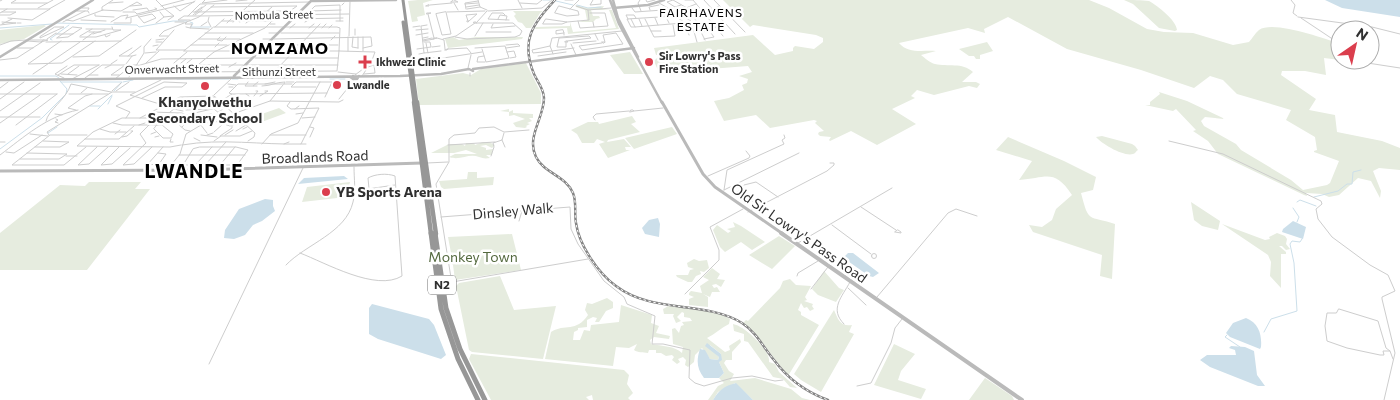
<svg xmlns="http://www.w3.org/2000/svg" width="1400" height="400" font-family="Commissioner,sans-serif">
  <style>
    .green { fill: #e6ecdf }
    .water { fill: #ccdfea }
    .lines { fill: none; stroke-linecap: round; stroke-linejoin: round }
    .stream { stroke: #ccdfea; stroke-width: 1 }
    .street { stroke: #cdcdcd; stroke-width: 1 }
    .secondary-far2 { stroke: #bababa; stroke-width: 2.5 }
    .secondary-far1 { stroke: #bababa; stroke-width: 3 }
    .secondary { stroke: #bababa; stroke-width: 4 }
    .highway-far2 { stroke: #979797; stroke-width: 3 }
    .highway-far1 { stroke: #979797; stroke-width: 4.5 }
    .highway { stroke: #979797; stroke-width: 5 }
    .rail-casing { stroke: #858585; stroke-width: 2.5 }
    .rail { stroke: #fff; stroke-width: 1; stroke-dasharray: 2.5; stroke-linecap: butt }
    .poi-dot { fill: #db3e4d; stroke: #fff; stroke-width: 2 }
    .labels { text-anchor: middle; stroke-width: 5; stroke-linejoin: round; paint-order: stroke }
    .far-street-label { font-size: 11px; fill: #303030; stroke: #fff }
    .far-poi-label { font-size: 11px; font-weight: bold; fill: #303030; stroke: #fff; text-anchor: start }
    .far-neighbourhood-label { font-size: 12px; letter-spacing: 1px; fill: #000; stroke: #fff }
    .shield { fill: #fff; stroke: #6e6e6e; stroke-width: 1 }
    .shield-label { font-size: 12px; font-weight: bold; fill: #303030 }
    .poi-label { font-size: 14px; font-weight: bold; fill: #303030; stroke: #fff }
    .street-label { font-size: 14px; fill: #303030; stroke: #fff }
    .park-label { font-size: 14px; fill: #54693f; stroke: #fff }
    .far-district-label { font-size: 16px; font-weight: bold; letter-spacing: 1px; fill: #000; stroke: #fff }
    .district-label { font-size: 19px; font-weight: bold; letter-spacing: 1px; fill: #000; stroke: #fff }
  </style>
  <rect width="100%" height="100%" fill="#fff"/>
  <path class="green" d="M418,0h15l-10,3 2,12 -8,2 1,4 -6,1 -4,-21z
    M723,0h366l20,8 38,21 17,3 29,1 40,12 16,-3c3,-3 6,-9 10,-12 14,-10 63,8 79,13l2,3v14l-16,-2 2,17 -21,-4h-23l-1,4 35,24 -7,11 26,5 2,17 45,9 18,7v22l-21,-2 -6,3 8,20 -1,7 -9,-17 -13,-3 -19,17 -10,2 -7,-3 -16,-1 1,3 -3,-1 -86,-41 -10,-13 -15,-10 3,-1 -20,-21 -3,2 -28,-6h5v-3l10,-8 -1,-2 28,9 38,18 -20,-2 -4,4 3,5 32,18 5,6 50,30 12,10 24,-5 3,-2 9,-22 -25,-9v-1l3,-1 -2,-13 -29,-17 5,-10 -54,-16 -14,-14 -13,-4 -16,12 -53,-18 -74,-21 -59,-32 -24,12 1,4 -17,-5 -69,15c9,11 23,7 37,8l-15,4c4,3 9,8 14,9 13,3 27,-2 38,8l-11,10h14l4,2 -3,4 -8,-2 -35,9 -17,-5 -6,6 4,2 -23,11 24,15 -39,21 -26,-14 -21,10 -1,-1 2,-3 -11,-1 -2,-2 1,-2 5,-1 -9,-8 2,-2 -3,-1 -44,8 -14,-13 -32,6 -10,-20 15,-3 15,-8 -2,-5 5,-2 1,-4 -9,-3 13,-4 -4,-6 -89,7 -5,-12 6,-6h-4l-2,-7 99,-13 22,20 18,-4v-3l2,-2 19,3 9,-7v-4l-7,-3 -63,-10 -3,2z
    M1124,0c7,0 19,0 25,1 9,5 27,19 28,29l-2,1 -16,-3 -26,-24z
    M576,5l11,3 17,-2 -2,3 10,1 7,19 -51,5 -1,-6 -32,1 1,-2 34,-1v-4l3,10 43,-4 -7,-18h-18l2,6h6l1,2 -4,1 -3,3h-15l9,-2 -2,-10 -9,-3z
    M513,11h30l-3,2 -9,15h-5l-4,-5 -4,-1 -4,-6 2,-2z
    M44,25l2,1 -22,13 -24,5v-14z
    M453,37l6,3 17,-3h47l-1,2 -74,9 -3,-9z
    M987,42l6,9 -13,4v4h-4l-2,-3h-5l-10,-7z
    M630,52l13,22h-19l-14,-19z
    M526,63l15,30v11l-122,1 -3,-26 47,-6 8,2 10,-6z
    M279,108l7,5 -27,10 -6,-6z
    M509,109v3l4,-2v3l20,1v4h-4l3,3 -5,2 3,1 -4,2 1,1 -2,1 -9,-1 -3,-4 12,-4 -11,-4 -5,1v-4l-9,-1z
    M632,116l4,6 -5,2 9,8 -32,8 -1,2 17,-3 7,8h-6l1,3h4l-22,8 -9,-14 6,-2 -8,-3 -3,4h-12l-5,-9 -6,-4 17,-8h10l1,2z
    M672,127l5,7 -43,15 -9,-11z
    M1102,136l30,8 3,2 3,4c-2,1 -3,4 -5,4 -9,3 -31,-10 -37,-17z
    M1008,137l56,24 32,16 -3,13 -12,3c8,31 7,22 34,31l-3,55 -12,-3 2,-21 -69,-23 -4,-7 13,2 10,-7 4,-11 16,-14c-18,-27 -25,-17 -53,-15l13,-19 -36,-11z
    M483,142h6l6,3 -3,3 -6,-3 -6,1 6,2v2l7,-1 -1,6h-6l4,3c-6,1 -7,0 -11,-1 -10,-4 -19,4 -30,0l6,-3h22l-11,-4 -12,3h-23l18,-9h13l3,2 1,-3h8l1,2z
    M468,172h9v6l17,-1 -1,8 -49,4 -3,-2 -2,-6 28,-2z
    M89,182h52l-6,7h15l-63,81h-87v-37l60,-48 25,1z
    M350,182l-4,15 -44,5 5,-15z
    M1191,202l29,19 -2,9 -16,-4 -8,-6z
    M733,222l8,4 24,16 -13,8 -11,-8 -16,10 -5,-5 -7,-17 4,-5 11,8 3,-2 -4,-2 8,-2z
    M1222,224l43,16 5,-1 -1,-2 8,-4 8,3 2,3 -1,5 4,5 -4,1 -4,-4h-3l7,6v2h-5v34l-11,-12 1,-14 -3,-7z
    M512,234l9,36 -66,10 -2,-15 -4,-3 3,-4 -4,-21z
    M779,236l16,10 -23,23 -23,-14z
    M694,259l5,2 8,-1 2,8 -5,4 -4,-1 1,3 -5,2 -4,6h-4l-11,-5 -1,-2h12l2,-5 4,-1 -6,-2 -1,-4z
    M712,268l8,6 -3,5 8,1 -4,7 -5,-3 -4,1 2,3 3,-1 3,5h-8l-2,5 -7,-3 5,3v10l-19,-2v-6l5,-2 -5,-2v-2l2,-2 11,2 -2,-7 9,-6 -6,-3z
    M824,271l15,17 5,2 -8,12 -18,-7 -6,-6z
    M500,276l14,34 42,-4 -13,53 -71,-7 -3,-2 -13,-64 3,-3z
    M790,279l6,6 15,1 -6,11 2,3 -3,1 9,3 -1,2 2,3 -4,2 -3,-4 -3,1 -3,-5 -3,7 3,2v3l18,10 -31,51 -30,-39 -15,-14 3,-3 2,1 32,-33 3,-7z
    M607,298l6,4v6l-7,3 -7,11h-4l2,-4 -4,-1 -6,3v7l-9,1v2l-4,2 -1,8h7l4,-10 6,1 1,-6 28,-3 2,-17 31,10 -1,8 8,3 -3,7 14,3 -1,3 -15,-2 -4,3 1,4c11,2 24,2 31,9l1,-6 -10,-3 -1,-15 3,-1 4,5 2,-7 3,-1 -2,-3 10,-1 -2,-3 -6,-1v-4l-2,-1 -5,5 4,4 -5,2 -3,-7 1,-2h-10l-1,-5c3,-1 4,-3 7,-4 7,-2 54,8 60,14l-1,5c-8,4 -14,10 -22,14l18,14 5,-2 -1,-4 11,-7 1,3 -9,10v8h-6l-2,3 5,8 5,3 -4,7 25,-3 36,11 11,9 8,2h-57l-18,-17 -17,9 -5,8h-5l10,-14 6,-3 -5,-5 5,-5 -5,-11 2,-8 -11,-9 1,4 8,8 -1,3 -8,-1 -8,-11 -7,7 -1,7 -6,5 -3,-2 1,-5 -3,-3 -5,2 2,3 -3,2 -5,-4 2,-3 -2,-2 -6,1 -5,-3h-5v-3h-7l-1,3c-5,-1 -10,0 -14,-3l3,-6 -8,4 -13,-1 -3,19 -68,-7 6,-27c14,-9 25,1 37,-17l-3,-5 2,-7 5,1z
    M834,310c4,9 6,17 18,15l-3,7 5,2 -33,58 -20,-12 -7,-6z
    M733,324c12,2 38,27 36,38l6,2 4,8 18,16 -7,-1 -7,-8 -10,-2 -25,-35 -4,-1v-7l-10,-3z
    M894,344l21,10 -14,17 -3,9 28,9 -5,10 -47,-14z
    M471,354l153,16 5,5 -2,9 6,9 -5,5 2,2h-37l-1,-5 -6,2 3,3h-98l-22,-41z
    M985,378l27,18 2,4h4h-49z"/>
  <path class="water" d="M1325,0h75v17l-58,-9z
    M344,176l4,3 -50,5 6,-6z
    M265,199l8,1v6l2,5 -13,10 -9,4 -8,10 -11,4 -10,-1 1,-8 14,-21z
    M658,218l2,6 -1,13 -14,-3 -3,-6 7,-8z
    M1293,221l13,6 -3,12 -21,-7 1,-3z
    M848,253h5l26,20 -6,4 -4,-1 -24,-17 -1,-2z
    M372,304l57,15 5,6 12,30 -5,4 -63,-20 -9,-5v-26z
    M1246,318c13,5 16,17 15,29l-1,2 -30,-12 -4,-4 7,-10z
    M707,343l14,11 1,6 -3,2 5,11 -5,5h-15c-7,-9 -8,-17 -4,-29l5,1 5,9 8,1 1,-3 -14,-11z
    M1231,346l14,1 9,4 3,24 8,11h-7l-48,-19 -10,-7 7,-5h29l-1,-5 -6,-2z
    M736,383l17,17h-40c6,-10 11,-14 23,-17z"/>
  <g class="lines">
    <path class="stream" d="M543,0h7
      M556,1l17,4
      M577,5l11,3 13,-1
      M190,22l3,1 -2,4h19
      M56,23l81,2 2,2 34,-6h14
      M0,28l52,-4
      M52,40l-2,-1 19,-14
      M0,76h56l3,2
      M177,79h52
      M232,79h6
      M330,79h15
      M61,82h61l-8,9
      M123,82l10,-2
      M108,104l4,-8
      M90,106h10
      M98,109l14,-14
      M48,133l9,-6
      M0,149l42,-31 24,-24 1,-5 -7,-8
      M1314,197l24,-6 9,-7h5l1,-12 8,-2
      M1297,202l3,-2 16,6
      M1293,208l6,9 -2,5
      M1264,332l7,-13 26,-8 -3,-48 -4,-19 2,-3 8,1 2,-3
      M1227,335l-2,2 15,10"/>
    <path class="street" d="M16,0l-5,3h36
      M113,0l-11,7v3l19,1 16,-9 5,3 -12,1
      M156,0l8,8
      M205,0l-3,3 25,-3
      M454,0l4,2h-7z
      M478,0l2,7 7,3
      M518,0l4,8
      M565,0h8
      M593,0l-3,5 11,-1v-4
      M640,0l-2,3 3,8
      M646,0l1,2 8,-2
      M685,0h8l30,36
      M704,0l31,34
      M714,0l31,32
      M1291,0l4,5 -2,8 4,3
      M0,1l2,-1
      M236,1l11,-1
      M109,3l14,-1
      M454,3l4,7
      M520,3l17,1 5,-4
      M659,3l32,18 6,21
      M465,4l13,-1
      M696,4l-15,6 8,4 13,-4
      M342,5l2,-2
      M429,5v1h-3z
      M430,5l22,-2
      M681,5l-6,2 -8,-5 6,-2 14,8
      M161,6l23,-6
      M174,6l6,5 15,-10
      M559,6l19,5 1,4 -12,1 -12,-3z
      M576,6l12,4 23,-2
      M466,7l13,-2
      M38,8l15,-8
      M82,8h7l-1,2
      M632,8l3,4 28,-2
      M0,9h49l16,-9
      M165,9l9,7 -6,4
      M466,9l-1,-6 13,-2
      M467,9l13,-2
      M570,9l9,-9
      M133,10l14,-2 2,3
      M650,10l-1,-3 10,-2
      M77,11h11l1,2
      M310,11l31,-1
      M488,11l54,-3 10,-8
      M663,11l6,12
      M123,12h12l2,2
      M193,12l97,-1 7,-5 -86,1
      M195,12l7,-5
      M446,12l5,22 -9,1 -6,-21z
      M447,12l38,-1
      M664,12l8,-1
      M0,13l7,-4
      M427,13h4l-4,1z
      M95,14v2l19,1
      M137,14l20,-5 -2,-1
      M264,14l8,-7
      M428,14l6,24
      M0,15h10l6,-3h-14
      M193,15l13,-10
      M195,15l7,-5
      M238,15l17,-15
      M306,15l9,-9 25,-1v16
      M505,15l-2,-2h-11l-4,6 21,1
      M138,16l6,7 12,-5 -4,-4 -13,3
      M188,16l12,-12 110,-2
      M199,16l150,-2
      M164,17l9,-1
      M209,17l-1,4 3,6
      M1298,17l74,10 28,7
      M8,18l24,2 18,-11
      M126,18l68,-16
      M655,18l3,7
      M688,18l19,-5 12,-7
      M1301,18l39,26
      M293,19l50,-1
      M498,19l2,-4 7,1 -1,4
      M546,19l21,3 -5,2h-19z
      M628,19l-2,-4h8l2,3
      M631,19l4,8 48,-4
      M639,19l3,7
      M645,19l9,18 21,-1 -2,-11
      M695,19l6,10 15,-2
      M66,20l7,1 30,-11
      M81,20l25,1
      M190,20h-12l6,-4h15
      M272,21l8,-2
      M336,21h7
      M467,21h2l-1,1z
      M468,21l-2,-6 11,-1 -8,7
      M578,21l2,7 28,-2 -3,-13h-15
      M63,22l22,-11
      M111,22l10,-6 7,-1 -2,4
      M175,22h9
      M187,22l-2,2h7l-2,4 19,1
      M233,22l5,-3
      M240,22l4,-3
      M305,22l7,-4
      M474,22h2l1,1h-3z
      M477,22l10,-11
      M567,22l22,-2 -1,-10
      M593,22l1,5
      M17,23h4
      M114,23h17v-5
      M156,23l8,-6 -4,-5
      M227,23l4,-4
      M246,23l5,-4
      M2,24l10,-5
      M270,24h5
      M493,24l-2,4 24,-2
      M700,24l13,-2
      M0,25l16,-2 -14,-1
      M427,25l-6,1 3,27 17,-2
      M201,26l6,-4
      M55,27h9l-24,11v-1z
      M73,27l9,1 -14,9 -11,1z
      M186,27l4,1
      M214,27h123l3,1 -1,23h-155z
      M215,27l9,-8
      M413,27l7,-1
      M635,27h-4l-4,-8 48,-3 9,6 5,13
      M290,28l5,-4
      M309,28l5,-4
      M322,28l4,-4
      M329,28l3,-3
      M86,29h26
      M355,29v6
      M174,30l-18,20h29
      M416,30l12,-1
      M563,30l1,3 -8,1v-3z
      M651,31h10
      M89,32h12
      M486,32h25
      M205,33h48
      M269,33h8
      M281,33h58
      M564,33v2
      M56,34h17
      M93,34l12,-4
      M595,34l3,6
      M90,35l4,-3
      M105,35l1,2 4,-2
      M416,35l12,-2
      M80,36l12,-7
      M168,36h-9l5,-5 35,-14 15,-12
      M349,36l1,-34
      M475,36l8,-13
      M80,37h16l25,-7h-8l-1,-3
      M220,37l-3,3 5,1 4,-4
      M348,37v14
      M353,37l-1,10 6,1
      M358,37v11
      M363,37v14
      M455,37l12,2 48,-2 5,-2 2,-4 -9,-8h-37
      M423,38l5,-1
      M434,38h3l-4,1z
      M437,38l7,2 1,9
      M47,39l9,-6
      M199,39h41
      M263,39h7
      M274,39l97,-2 1,9 -9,2
      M443,39l13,-3 19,-13
      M704,39l10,-2 -6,-8
      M30,40h14
      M44,40h4l-7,2z
      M83,40l7,-5
      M156,40l8,-1
      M331,40l4,-4
      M423,40l9,-2
      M705,40l-4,-8 8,-1
      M27,41l14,1
      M61,41l-33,23 34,-1 33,-22
      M423,41l11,-2
      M566,41h1l1,1h-3z
      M46,42l75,-1
      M156,42h6
      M566,42v5h-9l2,-9 30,-2 2,2 -24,3
      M602,42h3l-1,1z
      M426,43l2,10
      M573,43l23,-2
      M602,43l-23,3 3,4 41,-6 -7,-11 -13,2 2,7
      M571,44l5,11
      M0,45l11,-4 15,-1
      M191,45h36
      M267,45h71
      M506,45l12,-1 2,2 -14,2
      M153,46l5,-1
      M550,46l-18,4 1,3 19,-2 1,3
      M215,47l4,-4
      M432,47l8,-1
      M17,48h16
      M132,48l-13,8h13
      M475,48l30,-2 4,12 -23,4 -4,-13
      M574,48l-22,3 -2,-5 2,-8 70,-7
      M417,49l14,-2 -1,-5h-6
      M448,49l19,-1 4,5
      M448,49l-1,1h-2z
      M339,51l36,1 -4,11 -16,12
      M507,52l7,-1 2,6 -6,1
      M145,53l11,-1
      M278,53l4,-3
      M285,53l4,-3
      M419,54l5,-1
      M128,56l13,-10
      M484,56l-6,1 -1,5h8
      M538,56l28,-4
      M73,57l26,-1 37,-26
      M431,57l6,2 45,-7
      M255,58h83
      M0,60l17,-2 25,-16
      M1348,60l52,8
      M146,63l13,-12
      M174,63l13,-11
      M181,63l5,-4
      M187,63l5,-4
      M111,64l6,-4
      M126,64l6,-8 4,-1
      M200,65h43
      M247,65h91
      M137,66l24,-7 90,-1
      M229,67l7,-4
      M105,68l6,-3
      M468,68l3,-13
      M275,71l45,-47
      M189,72l25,-20 51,-24 7,-7h-50
      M190,72l147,-1 2,-20
      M338,72l18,2
      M470,73v3
      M33,74l47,-32
      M61,74l16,1
      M68,74l11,-8
      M58,75l16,-10h25
      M119,75h-8l13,-9
      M88,76l14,-11h36
      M362,76l6,-9 6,-2 1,8 -11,1
      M129,77l15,-24v-6l7,-8
      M64,78l-9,-4 12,-8
      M85,78l4,-3h9
      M72,79l27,-14
      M115,79l17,-14
      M161,80l-31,15 33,10
      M248,82l-3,4h8
      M286,82h8
      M228,84l8,1
      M265,84l10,-2
      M257,86h-4l5,-4
      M262,86c9,0 14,-4 23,-4l-1,2
      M229,87h4
      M316,87h-25l5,-5h36l-7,15
      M0,88l8,-6
      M112,91l9,-8
      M116,91l13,-9
      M81,93l6,-5
      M0,94h57
      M69,94h39
      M232,94l-3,-1 9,-9h54
      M233,94l94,-1
      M246,94l3,2
      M214,95l17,-16
      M254,96l4,-5h-2
      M260,96l8,-5h-3
      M0,99l24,-17
      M339,99l16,-20
      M221,101l11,-7
      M270,101l13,-16
      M158,102l11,-5
      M182,104h17l9,-4
      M182,105l-1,-4 3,-1h24l7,-3
      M204,105l15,-4
      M187,109l-2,-2 2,-1h15
      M189,109l14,-2v-4
      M214,109l6,5h4
      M295,109l4,-3
      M76,110l-8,-2 17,-12 7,-2
      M186,110l24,-1 7,-4
      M631,110h2l1,1 -4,1z
      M0,111l40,-28
      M634,111l29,-3
      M151,112l31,1 4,2 -12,4
      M170,112l4,-3 9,2
      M218,112l4,-2
      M55,114l7,1
      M211,114l6,5
      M296,114l7,-1
      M193,116l18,-2
      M0,117h40
      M126,118l4,-6 -14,-6 48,-24 23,1 -5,4h-17l-23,11
      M140,118l40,-21 34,-1 41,37 -1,4 -6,4
      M302,118l13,-1
      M56,119l2,1 -3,2 3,1
      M231,119l-7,5 6,2 11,-4
      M197,120l10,13
      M595,120l-2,-3 3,-3 33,-3
      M46,121c2,-11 20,-21 25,-37l40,8
      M212,122l14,-1
      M228,122l4,-2
      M0,123l40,-28
      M113,123l9,2h35
      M179,123l7,-8 39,-9
      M228,123l6,-1
      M16,125l41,-31
      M139,125l6,-2
      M157,125h5l11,9 -2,4h-8l-9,-9z
      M182,127l12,-13
      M310,127l4,1 -4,9
      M100,129l10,3h16
      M243,129l4,-2
      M236,131l10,-6
      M214,132l9,-8
      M30,134l18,2
      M115,134l5,-4
      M151,134l5,-2
      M49,135l-2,-3 65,-40h23
      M201,135l16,2
      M207,135l6,-2
      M225,135l8,-5
      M270,135h36
      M220,136l12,-8v-3
      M122,137l5,-1 6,-5h-2
      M155,137l4,-1
      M194,138l6,3
      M85,139h34l15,-13
      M171,139l-1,3h3
      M502,140l3,7
      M214,141l7,-5h19l12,-5
      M1169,141l54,13 98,47 1,3 -6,5 2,10 14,18 38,28 18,10 7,16 -13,6v2l13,54 -11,47
      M0,142h5
      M262,144l9,-10 27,-11 22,-41
      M284,144l5,-2
      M301,144h5
      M181,145l-11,2 -93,-1 16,-14 29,-14h49l14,12 5,1
      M182,145c40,-7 79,0 119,-1l18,-36 -28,1 -4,-3 3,-4
      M448,145l47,-3
      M35,147h25l9,-5 -26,-1
      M86,147l-22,18h-52l38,-30h37
      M97,147l-19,18 11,-1 19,-17
      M119,147l-18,18 11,-1 18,-16
      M152,147l-18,17 -11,1 23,-22 -6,-9 15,-15
      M200,147h36l12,3 -11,15h-54l10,-16z
      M6,152l8,1 28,-18
      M158,153l8,1 -7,10 -12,1 16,-18
      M0,155c24,-18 47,-39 78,-45
      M179,155h66
      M66,156h11
      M491,156l3,-9 -1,-4 9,-3 2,-7
      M20,159h39l8,-5 -40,-1
      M427,163l21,-1
      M196,164l16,-17
      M205,165l21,-23
      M220,165l15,-18
      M168,169l12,-15 6,-20 15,-9 69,-24 69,1 4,-2
      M708,176l41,-18 1,-2 -4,-5
      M740,188h2v1l-1,1z
      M741,188l3,-3 12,-3 22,15
      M740,189l-4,4 24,13
      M724,190l3,-20 57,-26 -2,-4 3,-2 -1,-3
      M724,190l75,-37
      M354,191l41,-6
      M861,207l35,23
      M748,212l79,-41 7,-6v-2h-4
      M441,217l129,-10 1,22 7,15 26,37 20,16 3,7 28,12 -3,28h11l27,6 -1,28 6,5 9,3 28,-8 20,-2 23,5 8,-1
      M519,221l3,-10
      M832,225l39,29
      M898,230l3,2v1l-6,-1z
      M798,243l94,-55
      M300,253c26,10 76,39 102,23l-7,-100c-8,-3 -20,-2 -27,2l1,11
      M871.5 256a2.5 2.5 0 1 1 5 0a2.5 2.5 0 1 1-5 0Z
      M286,265c20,-21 60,-32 67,-63 3,-11 1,-23 1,-35
      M797,276l1,-3 20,-12
      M452,282l136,-23
      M452,284l-16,-100 13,-22v-23l5,-4 21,-2 4,-5 15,-1 10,5 25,-2
      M848,288l18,17
      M811,289l17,-22
      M685,294l34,-34v-10l-9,-23 33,-18
      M877,297l71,-84 8,-4 21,7
      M1339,309l39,12 8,27 4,3h-7l1,4h-4l-33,-7 -20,-7 -2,-15 2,-13h9z
      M844,324c-15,-15 -2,-27 6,-42
      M1390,351l3,8
      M209,364l94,-196
      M857,386l14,-3 20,-40 4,-15 7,-9"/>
    <path class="secondary-far2" d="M610,0l9,24 43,79
      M613,0l5,18 20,39
      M613,8l35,-3 16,-5
      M0,57l93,-57
      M473,69l161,-21
      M234,76l77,-75 85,-1
      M353,76l-2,3h6l2,-3
      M0,80l400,-4 41,-2 28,-5 4,2"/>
    <path class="secondary-far1" d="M662,102l41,72 12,13 68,47
      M0,171l199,-1 223,-7"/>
    <path class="secondary" d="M781,233l241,167"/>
    <path class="highway-far2" d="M403,0l14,103
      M403,22l11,81"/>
    <path class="highway-far1" d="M414,102l17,132
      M417,102l19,132"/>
    <path class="highway" d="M431,233l10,76 17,50 20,41
      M435,233l11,75 14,41 25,51"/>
    <g class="rail-casing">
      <path id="rail" d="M555,0c-22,24 -35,40 -21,74 3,7 10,15 10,24 0,20 -18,39 -8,59 8,16 30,19 37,36 4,10 1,20 3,30 3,22 22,50 40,63 37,28 88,14 126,37 14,9 22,25 32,37 14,19 32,32 54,40"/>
    </g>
    <use href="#rail" class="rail"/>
  </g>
  <g class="poi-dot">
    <path d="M362.5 54.5h5v5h5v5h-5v5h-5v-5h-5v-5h5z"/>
    <circle cx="649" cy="62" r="5"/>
    <circle cx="337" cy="85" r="5"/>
    <circle cx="205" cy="86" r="5"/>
    <circle cx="326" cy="192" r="5"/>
  </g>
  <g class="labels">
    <g class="far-street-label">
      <text transform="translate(274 15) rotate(-1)" y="4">Nombula Street</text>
      <text transform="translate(172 69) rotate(-1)" y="4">Onverwacht Street</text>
      <text x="279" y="76">Sithunzi Street</text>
    </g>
    <g class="far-poi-label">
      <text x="659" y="60">Sir Lowry's Pass<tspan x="659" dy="13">Fire Station</tspan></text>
      <text x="376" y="66">Ikhwezi Clinic</text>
      <text x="347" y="89">Lwandle</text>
    </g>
    <g class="far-neighbourhood-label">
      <text x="701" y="17">FAIRHAVENS<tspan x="701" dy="14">ESTATE</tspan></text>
    </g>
    <rect class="shield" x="428" y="275.5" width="28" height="19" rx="4"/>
    <g class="shield-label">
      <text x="442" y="289">N2</text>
    </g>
    <g class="poi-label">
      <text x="205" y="107">Khanyolwethu<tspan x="205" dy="16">Secondary School</tspan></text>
      <text x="336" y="197" text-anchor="start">YB Sports Arena</text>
    </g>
    <g class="street-label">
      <text transform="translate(315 157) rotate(-2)" y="5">Broadlands Road</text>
      <text transform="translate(513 211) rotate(-5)" y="5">Dinsley Walk</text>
      <text transform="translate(799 233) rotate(35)" y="5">Old Sir Lowry's Pass Road</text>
    </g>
    <g class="park-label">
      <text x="473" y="262">Monkey Town</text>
    </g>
    <g class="far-district-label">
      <text x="280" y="54">NOMZAMO</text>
    </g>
    <g class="district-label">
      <text x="194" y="178">LWANDLE</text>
    </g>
  </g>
  <g transform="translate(1355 45) rotate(34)"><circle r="24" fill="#ffffff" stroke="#acacac"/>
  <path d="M0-4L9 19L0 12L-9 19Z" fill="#db3e4d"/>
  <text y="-8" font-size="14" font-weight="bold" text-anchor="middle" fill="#303030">N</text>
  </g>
</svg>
